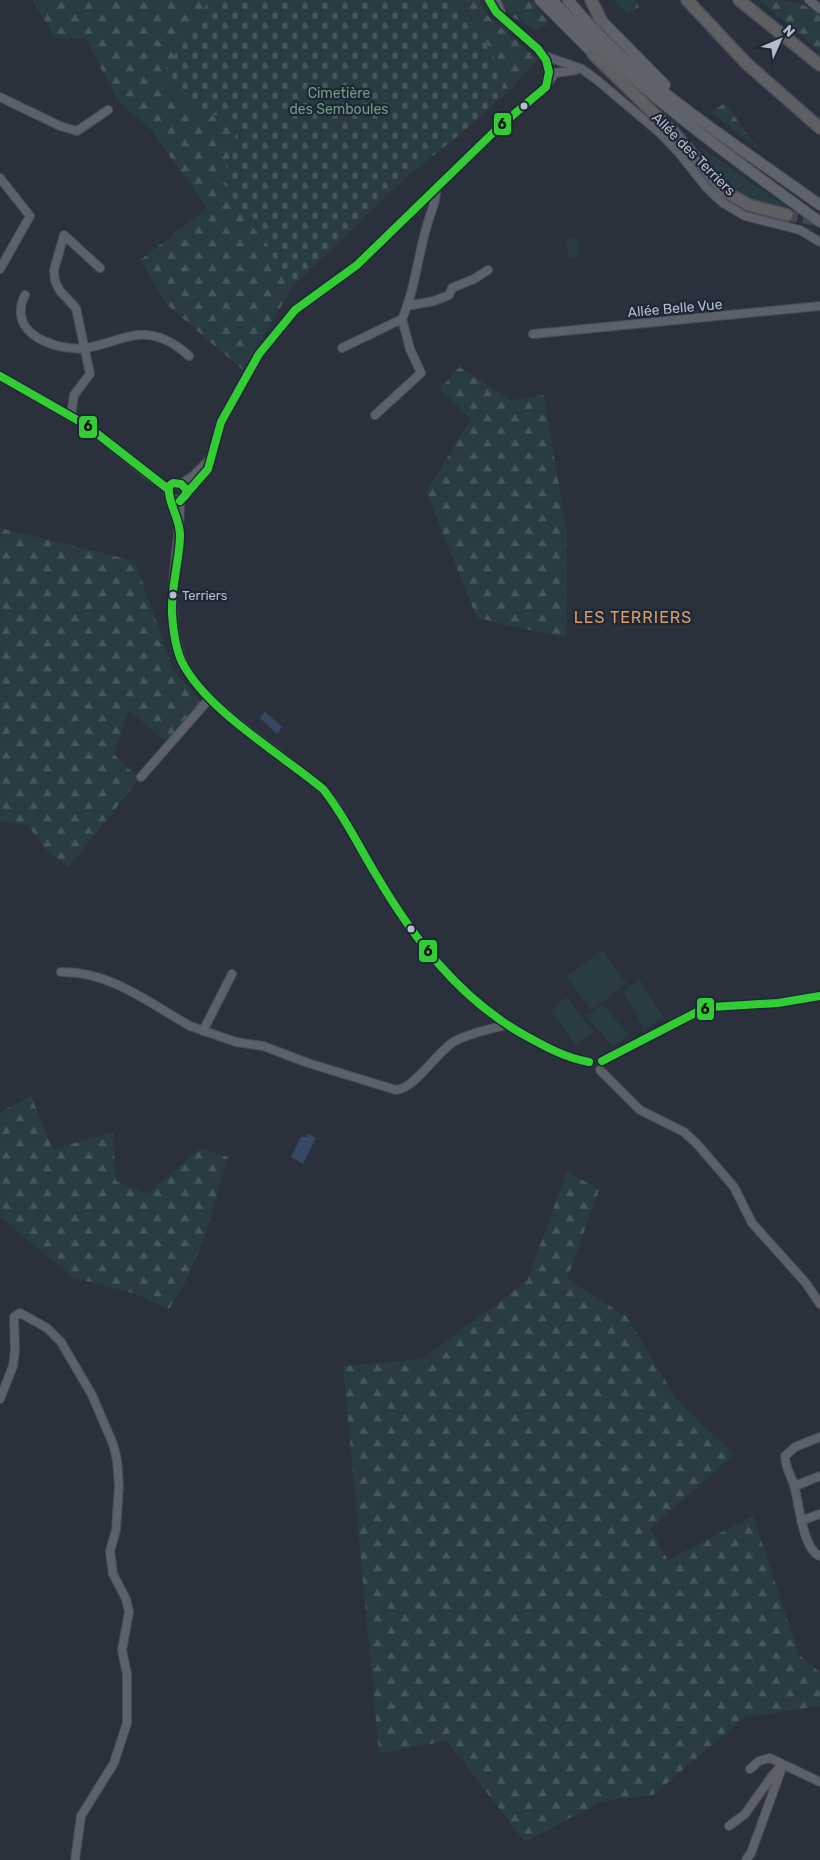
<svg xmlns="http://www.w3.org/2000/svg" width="820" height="1860" font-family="Rubik,sans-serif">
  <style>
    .green { fill: #283c42 }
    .forest { fill: url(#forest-firs) }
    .cemetery { fill: url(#cemetery-stones) }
    .water { fill: #374766 }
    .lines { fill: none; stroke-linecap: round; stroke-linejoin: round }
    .highway-tunnel { stroke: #404652; stroke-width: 11; stroke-dasharray: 11 5.5; stroke-linecap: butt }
    .minor-casing { stroke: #484c54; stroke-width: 10 }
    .major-casing { stroke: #494e58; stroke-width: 12 }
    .highway-casing { stroke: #484d57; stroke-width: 14 }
    .minor { stroke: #5c6069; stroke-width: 8 }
    .major { stroke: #5e636b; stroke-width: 10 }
    .highway { stroke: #5d5f63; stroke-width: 11 }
    .bus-1-casing { stroke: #1e2737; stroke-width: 11 }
    .bus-1 { stroke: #32cd32; stroke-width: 8 }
    .bus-dot { fill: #b6bdcc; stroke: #1e2737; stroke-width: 2 }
    .labels { text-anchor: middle; stroke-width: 4.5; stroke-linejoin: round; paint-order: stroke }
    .bus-label { font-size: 13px; fill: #b6bdcc; stroke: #1e2737; text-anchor: start }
    .park-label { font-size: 14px; fill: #6c9e7b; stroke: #1e2737 }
    .street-label { font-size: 14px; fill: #b6bdcc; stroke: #1e2737 }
    .quarter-label { font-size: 16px; letter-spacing: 1px; fill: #db9e62; stroke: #1e2737 }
    .line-badge { stroke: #1e2737; stroke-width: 2 }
    .pale-badge-label { font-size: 14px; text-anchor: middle; font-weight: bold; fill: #111 }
  </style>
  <defs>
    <pattern id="forest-firs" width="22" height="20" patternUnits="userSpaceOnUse" patternTransform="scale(1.25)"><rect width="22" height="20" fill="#283c42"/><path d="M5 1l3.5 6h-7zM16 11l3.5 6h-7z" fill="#45565c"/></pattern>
    <pattern id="cemetery-stones" width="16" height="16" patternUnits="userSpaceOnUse" patternTransform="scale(1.25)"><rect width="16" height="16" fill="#283c42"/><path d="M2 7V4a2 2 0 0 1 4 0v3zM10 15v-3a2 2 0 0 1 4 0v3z" fill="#45565c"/></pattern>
  </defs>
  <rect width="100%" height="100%" fill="#2b313c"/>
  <path class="green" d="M698,145l90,63 -43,-10 -29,-26z
    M575,237l3,2 2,17 -9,3 -3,-2 -2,-17z
    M602,950l25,34 -36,26 -25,-33z
    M640,980l24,37 -19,12 -23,-38z
    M566,997l28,35 -18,13 -26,-35z
    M602,1004l26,30 -15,13 -27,-31z"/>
  <path class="forest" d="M33,0h176l-49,78 37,32 43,12 -18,59 71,105 -50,84 -76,-65 -27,-45 67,-52 -56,-78 -34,-30 -31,-61 -32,-2z
    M457,0h22l9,16 50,43 -29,32 -41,-79z
    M500,0h32l17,24 -14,6 -26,-15z
    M613,0h23l3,7 -11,7z
    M759,0c26,0 41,0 61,14v38z
    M725,103l28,39 21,19 -63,-49z
    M459,367l52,33 33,-5 23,137 -1,106 -89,-20 -51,-126 45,-73 -31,-30z
    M0,528l135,33 38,109 28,32 -34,41 -38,-33 -15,44 25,25 -70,88 -20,-14 -21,-27 -28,-5z
    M31,1096l22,53 60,-17 3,49 31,13 54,-46 27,9 -24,81 -17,41 -18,30 -33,-15 -64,-17 -72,-60v-105z
    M567,1171l32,19 -32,89 59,37 51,84 57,54 -84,75 18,31 85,-44 46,139 21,17v34l-75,11 -92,78 -51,6 -77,41 -78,-101 -68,12 -36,-387 79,-7 105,-78z"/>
  <path class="cemetery" d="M209,0h248l29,40 23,51 -51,45 -47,37 -118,113 -71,-105 18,-59 -43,-12 -37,-32z"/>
  <path class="water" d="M265,712l17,15 -5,7 -17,-16z
    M308,1134l8,4 -13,26 -12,-7 10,-20h5z"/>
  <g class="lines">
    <path class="highway-tunnel" d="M787,215l33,6"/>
    <g class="minor-casing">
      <path id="minor" d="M496,0l5,12
        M809,0l11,9
        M545,56l37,13 15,11 64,54 17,18 28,35 17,16 22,13 55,14 20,12
        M548,83l7,-10 21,-3
        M0,97l60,29 17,5 31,-21
        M0,178l30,38 -30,53
        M25,295c-2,4 -4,10 -4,14 -3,30 42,42 64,39 18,-2 35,-11 52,-13 20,-2 38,8 52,21
        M407,306l27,-5 15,-6 3,-7 22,-9 14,-9
        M533,334l287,-28
        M342,348l60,-29
        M0,376l86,49 62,50 20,14
        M375,415l46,-42 -11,-24 -8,-30c14,-31 16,-68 27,-100 3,-10 8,-20 7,-30
        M71,416l3,-21 16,-21 -14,-66 -16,-17 -5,-10 -1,-11 10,-35 36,33
        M181,484l12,-8 17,-17
        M172,500l10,-1 26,-30 13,-47 38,-68 36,-44 62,-45 143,-139 46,-39c16,-44 -44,-53 -57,-87
        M180,501c1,34 -9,68 -7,102 0,20 2,41 10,59 17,42 103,94 140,127l13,16c53,93 105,194 207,240 15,7 30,15 46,17
        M179,522l-7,-22 -4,-6v-5l5,-6 11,3 2,6
        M141,777l69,-79
        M61,972c49,-1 88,31 129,54l46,16 27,4 45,17 88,27c20,-2 40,-38 59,-49 15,-8 34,-12 51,-16
        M203,1031l29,-57
        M602,1061l97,-50 13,-4 66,-4 42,-7
        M600,1070l40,40 44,22 13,12 37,43 18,36 53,59 15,22
        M0,1399l13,-33 2,-16 -1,-33 6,-4 27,15 14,14 31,53 21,49 4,16 2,26 -3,44 -6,21 3,23 13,25 3,13 -7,38 5,24v49l-13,40 -33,53 -6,44
        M820,1437l-25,10 -10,9c1,16 7,19 10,33 4,15 8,61 25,67
        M795,1486l25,-10
        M801,1521l19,-7
        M750,1769l9,-8 11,-3 50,24
        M729,1826l16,-12 27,-38 9,-10
        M746,1860l5,-7 32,-88"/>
    </g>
    <g class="major-casing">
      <path id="major" d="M540,0l58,58
        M552,0c79,85 174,154 268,222
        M568,0c69,84 165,142 252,205
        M598,17l67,68"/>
    </g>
    <g class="highway-casing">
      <path id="highway" d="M591,0l11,22
        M687,0l59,63 74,65
        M739,0l81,65
        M593,54l82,80 49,57 25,14 38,10"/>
    </g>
    <use href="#minor" class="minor"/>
    <use href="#major" class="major"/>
    <use href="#highway" class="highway"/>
    <g class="bus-1-casing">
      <path id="bus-1" d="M0,376l86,49 82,64
        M180,501l6,-6v-6l-5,-5 -8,-1 -4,3c-2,17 12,33 11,51 -1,26 -9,50 -8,76 1,16 3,34 10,49 24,48 99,92 141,127 21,26 35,56 52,84 38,65 84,126 151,163 20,11 40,22 63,26
        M180,501l28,-32 13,-47 38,-68 36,-44 62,-45 143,-139 46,-39 3,-15 -3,-12 -8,-11 -42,-37 -7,-12
        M602,1061l97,-50 13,-4 66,-4 42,-7"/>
    </g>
    <use href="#bus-1" class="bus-1"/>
  </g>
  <g class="bus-dot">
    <circle cx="524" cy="106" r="4.5"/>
    <circle cx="173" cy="595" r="4.5"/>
    <circle cx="411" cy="929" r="4.5"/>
  </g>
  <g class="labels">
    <g class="bus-label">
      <text x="182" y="600">Terriers</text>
    </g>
    <g class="park-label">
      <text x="339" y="98">Cimetière<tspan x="339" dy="16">des Semboules</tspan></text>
    </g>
    <g class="street-label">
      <text transform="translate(694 154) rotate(45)" y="5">Allée des Terriers</text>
      <text transform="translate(675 308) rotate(-5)" y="5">Allée Belle Vue</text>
    </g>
    <g class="quarter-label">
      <text x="633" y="623">LES TERRIERS</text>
    </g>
  </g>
  <g class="line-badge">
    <rect x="493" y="112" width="19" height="24" rx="5" fill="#32cd32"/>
    <rect x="78" y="415" width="20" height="24" rx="5" fill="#32cd32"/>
    <rect x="418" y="939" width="20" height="24" rx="5" fill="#32cd32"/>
    <rect x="696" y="997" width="19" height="24" rx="5" fill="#32cd32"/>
  </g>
  <g class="pale-badge-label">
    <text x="502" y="129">6</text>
    <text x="88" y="431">6</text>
    <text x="428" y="956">6</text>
    <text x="705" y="1014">6</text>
  </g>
  <g transform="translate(780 40) rotate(45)" stroke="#1e2737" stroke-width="4" paint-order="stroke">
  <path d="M0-4L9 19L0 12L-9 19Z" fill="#b6bdcc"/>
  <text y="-8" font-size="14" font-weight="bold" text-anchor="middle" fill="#b6bdcc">N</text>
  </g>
</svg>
